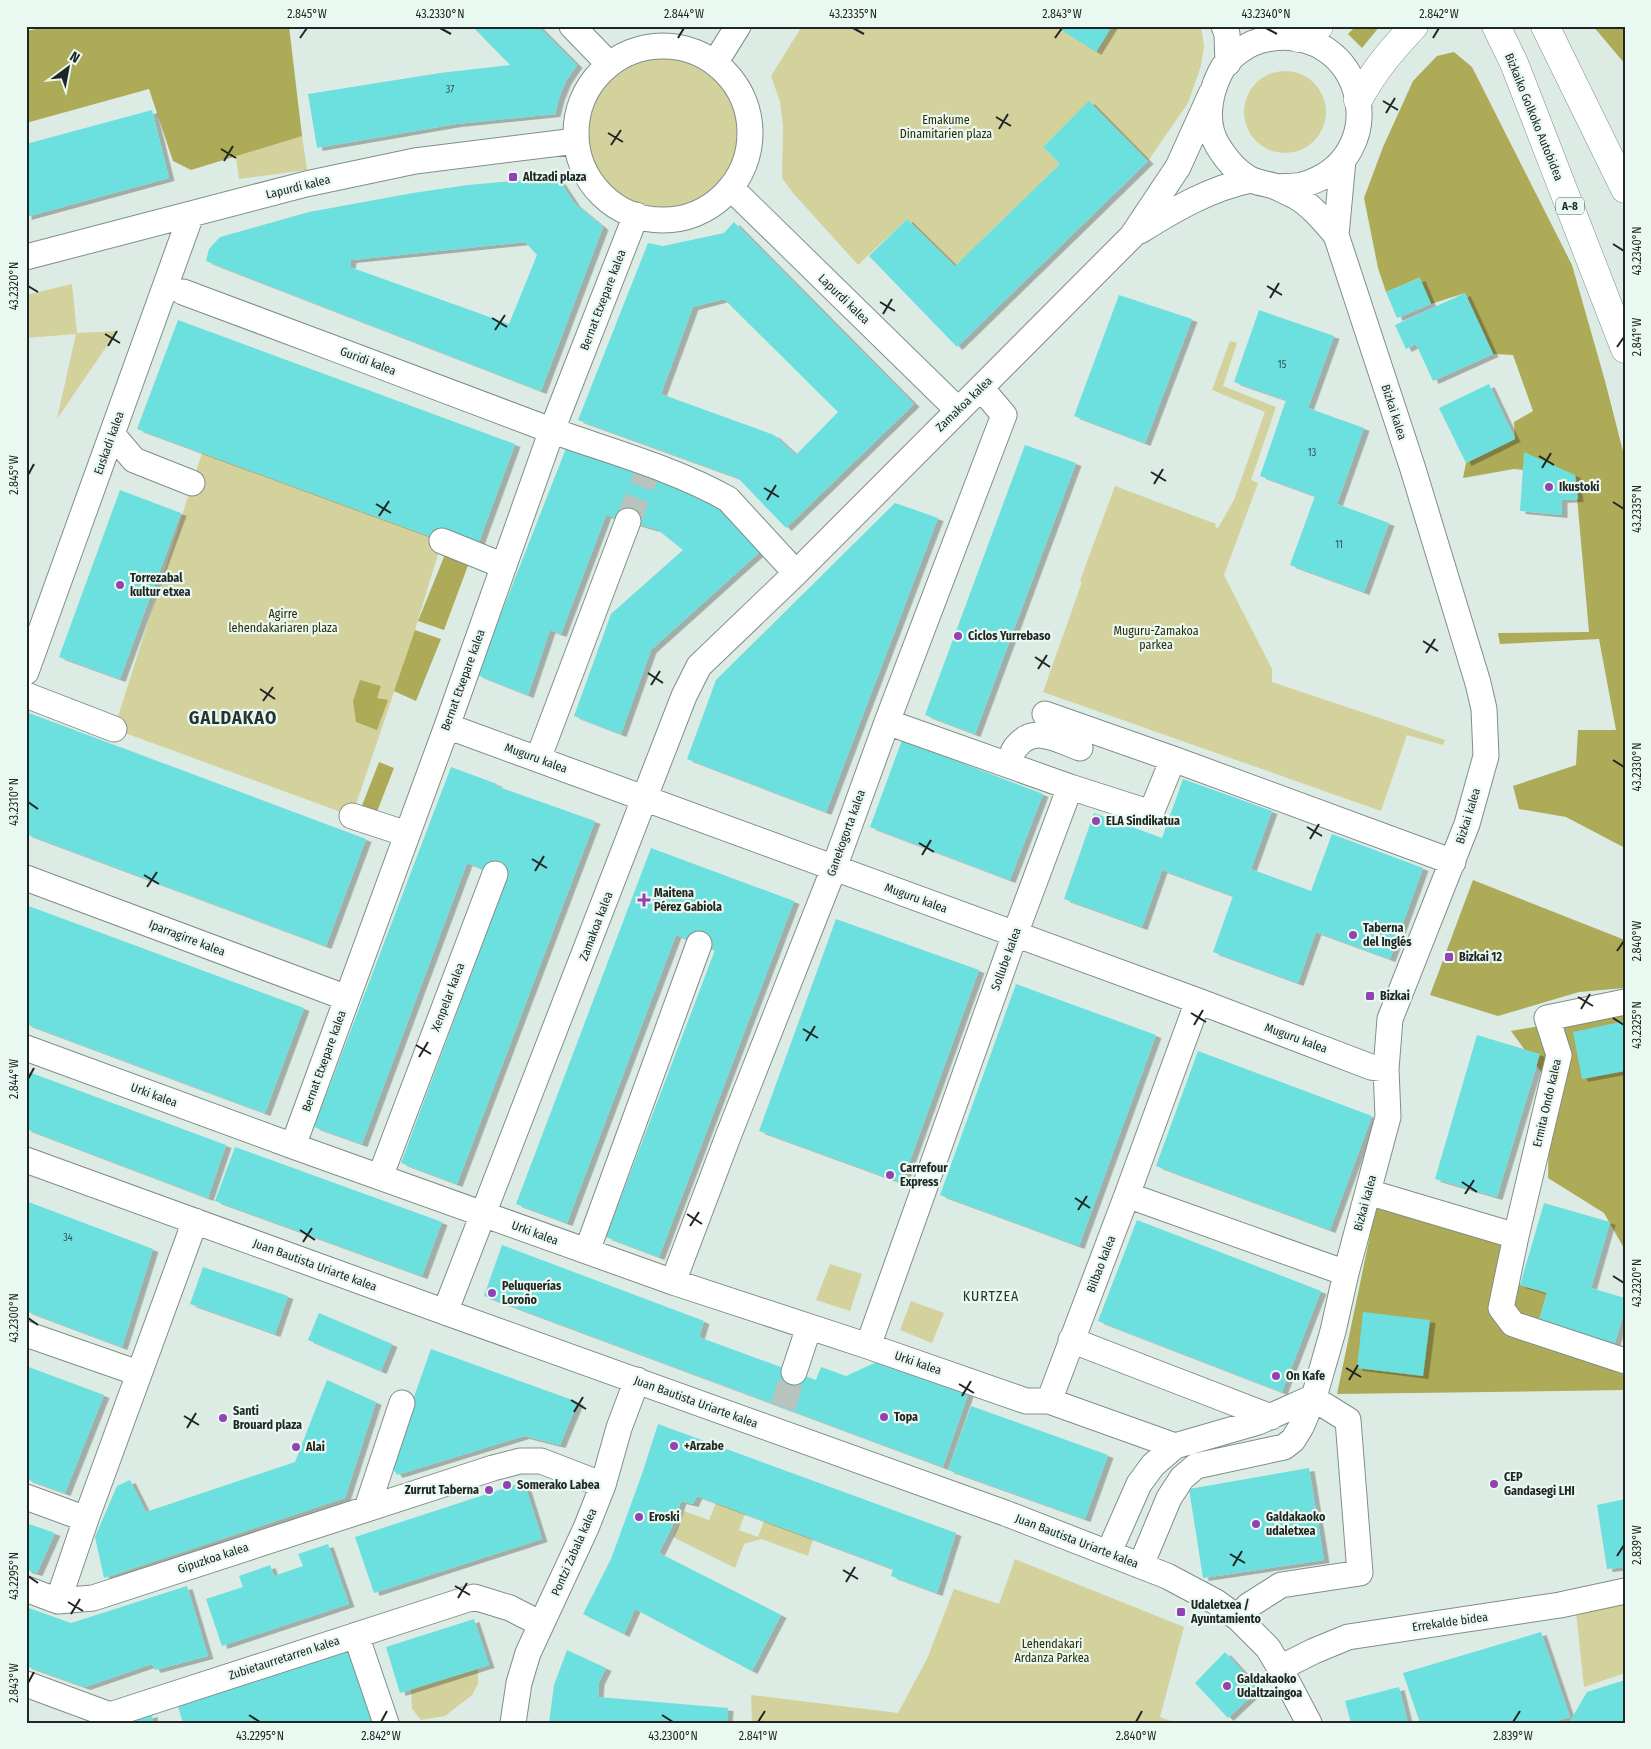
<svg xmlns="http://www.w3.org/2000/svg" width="1651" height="1749" font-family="'Fira Sans Condensed',sans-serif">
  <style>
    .green { fill: #d3d19c }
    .forest { fill: #adaa58 }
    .building { fill: #6cdfdf; fill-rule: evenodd; filter: url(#shadow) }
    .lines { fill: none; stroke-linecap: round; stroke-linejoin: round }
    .minor-tunnel { stroke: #b6c4bd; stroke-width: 25; stroke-dasharray: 25 12; stroke-linecap: butt }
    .minor-casing { stroke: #808e88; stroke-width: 27 }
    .highway-casing { stroke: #808e88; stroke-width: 29 }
    .minor { stroke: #fff; stroke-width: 25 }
    .highway { stroke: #fff; stroke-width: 28 }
    .ticks { fill: none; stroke: #202623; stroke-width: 2 }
    .poi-dot { fill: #9242b2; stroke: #e9f9f1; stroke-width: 2 }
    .labels { text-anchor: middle; stroke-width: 4.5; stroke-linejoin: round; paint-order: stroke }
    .number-label { font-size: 10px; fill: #335452 }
    .shield { fill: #e9f9f1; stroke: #5c6561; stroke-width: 1 }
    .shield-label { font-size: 11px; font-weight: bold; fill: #202623 }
    .street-label { font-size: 12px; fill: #202623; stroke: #e9f9f1 }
    .park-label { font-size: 12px; fill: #2d2b06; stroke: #e9f9f1 }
    .poi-label { font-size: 12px; font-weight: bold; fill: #202623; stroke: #e9f9f1; text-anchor: start }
    .neighbourhood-label { font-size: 14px; letter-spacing: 1px; fill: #27342e; stroke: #e9f9f1 }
    .district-label { font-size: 18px; font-weight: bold; letter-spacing: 1px; fill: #27342e; stroke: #e9f9f1 }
    .neatline { fill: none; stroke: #202623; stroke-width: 2 }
    .ticks-label { font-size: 12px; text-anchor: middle; fill: #202623 }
  </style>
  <defs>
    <filter id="shadow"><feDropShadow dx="5.5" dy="3" stdDeviation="0" flood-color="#0004"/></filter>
  </defs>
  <rect width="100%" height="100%" fill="#dcece4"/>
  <path class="green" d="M802,26h399l3,20 -3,20 -13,37 -40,58 -59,-59 -46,45 17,17 -105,102 -48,-47 -49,46 -65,-72 -11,-15 1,-51 -3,-25 -9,-26z
    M290,50l17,120 -68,9 -17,-119z
    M588 132a75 75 0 1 1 150 0a75 75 0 1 1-150 0Z
    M1244 112a41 41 0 1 1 82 0a41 41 0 1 1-82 0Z
    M72,284l5,49 40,-2 -60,88 19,-85 -50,4v-43z
    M1230,341l7,2 -14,43 53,21 -25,73 7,3 -34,92 48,94v13l173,58 -2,5 -36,-10 -26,76 -338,-119 39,-110 -2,-1 35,-95 101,38 -1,3 3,1 16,-28 31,-88 -53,-22z
    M202,453l240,88 -27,89 -63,186 -238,-87z
    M830,1264l32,10 -12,37 -34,-11z
    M911,1301l33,12 -12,30 -32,-13z
    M716,1503l29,11 -6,16 19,7 6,-16 49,18 -5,17 -47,-17 -17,5 -9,24 -62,-31 11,-26 25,9z
    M1015,1559l169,68 -24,90 16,6h-424l-1,-28 147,18 29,-54 27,-70 45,15z
    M1625,1600v73l-41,14 -8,-75z
    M478,1669v15l-6,11 -27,21 -24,4 -9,-11 -1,-20z"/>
  <path class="forest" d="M52,26h237l13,110 -111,34 -18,-9 -24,-72 -123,34v-92z
    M1356,26h24l-18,22 -14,-14z
    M1593,26h32v38z
    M1454,52l18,15 100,198 33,116 20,78v389l-59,-31 -47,-8 -6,-23 63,-21 2,-35h38l-17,-91 -99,5 -2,-11 91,-1 -14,-157 -61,-6 -51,9 3,-15 49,-24 -1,-17 19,-11 -20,-56 -20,-1 -28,-61 -34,11 -12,-26 -33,14 -8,-24 -14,-70 19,-51 30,-66 24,-25z
    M446,552l24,8 -26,70 -26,-9z
    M415,630l26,9 -25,62 -22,-10z
    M360,680l21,6 -4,12 11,2 -11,30 -21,-8 -3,-21z
    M379,762l15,6 -23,59 -15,-6z
    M1473,880l152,60v48l-46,4 -81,24 -68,-21z
    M1625,1011v239l-21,-37 -56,-35 2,-94 -39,-53z
    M1377,1202l127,43 16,40 27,8 -10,34 88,49v14l-288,4z"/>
  <path class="building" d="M472,26h66l39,39 -11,16 -7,17 -4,16 -99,10 -139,24 -9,-54 132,-21 70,-8z
    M1055,26h57l-16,26z
    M1089,101l59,60 -191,186 -88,-91 38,-37 48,47 105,-102 -17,-17z
    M152,110l17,68 -143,39v-73z
    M557,177l18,27 28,23 -62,164 -335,-130 3,-12 11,-12 89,-25 104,-19 55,-8zM525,242l12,13 -28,69 -159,-57 1,-7z
    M734,222l180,182 -128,124 -48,-50 -160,-58 70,-177 15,3 61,-13zM724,299l114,113 -42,43 -22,-20 -113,-41 32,-87z
    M1420,278l11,26 -34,14 -11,-26z
    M1465,293l28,61 -60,27 -17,-37 -10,5 -11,-24z
    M1119,295l73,24 -47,124 -71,-27z
    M1259,310l75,26 -26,72 56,20 -27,76 52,19 -25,69 -74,-27 25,-69 -55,-20 26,-76 -52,-18z
    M178,320l337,124 -40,109 -338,-124z
    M1489,384l26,55 -49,24 -27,-55z
    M1025,445l51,18 -101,271 -50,-19z
    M567,446l146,53 49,51 -111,100 -30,84 -47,-18 37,-102 72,-64 -25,-20 -52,-15 -45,119 -11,-4 -22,65 -51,-20z
    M1524,452l51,23 3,24 -16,1v15l-42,-4z
    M120,490l61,23 -61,166 -61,-22z
    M895,503l43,15 -112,294 -139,-53 29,-79z
    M29,713l337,126 -40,107 -300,-112v-114z
    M902,740l141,54 -33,86 -140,-53z
    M451,767l46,17 -1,2 99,35 -138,363 -56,-21 106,-285 -40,-15 -105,281 -48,-17z
    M1183,779l89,32 -21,58 60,22 21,-57 91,34 -33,91 -74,-27 -18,51 -85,-31 20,-56 -71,-26 -20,57 -78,-28 30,-86 68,25z
    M651,848l143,53 -135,356 -53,-20 109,-287 -39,-15 -109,288 -51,-19z
    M26,905l278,103 -39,105 -239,-89z
    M836,919l143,51 -77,213 -143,-52z
    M1016,984l140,51 -77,211 -139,-51z
    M1625,1021v50l-43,8 -9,-47z
    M1477,1035l63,19 -43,143 -62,-18z
    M1198,1051l174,65 -42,114 -174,-64z
    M26,1071l200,74 -18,53 -182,-69z
    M235,1147l207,75 -20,54 -207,-75z
    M26,1201l127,48 -31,98 -96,-36z
    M1544,1203l66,19 -19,66 34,10v11l-12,40 -76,-22 10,-34 -27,-8z
    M1137,1220l184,71 -39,101 -184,-71z
    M502,1245l202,76 -5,16 117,43 5,-13 25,9 37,-17 85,35 -25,73 -459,-171z
    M203,1267l85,29 -13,38 -85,-30z
    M1363,1312l67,8 -7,56 -66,-8z
    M319,1313l73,31 -11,27 -73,-31z
    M431,1349l147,53 -18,43 -36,-9 -127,39 -7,-11z
    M26,1366l78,29 -39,98 -39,-14z
    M327,1380l49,22 -31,96 -241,80 -9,-41 22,-51 13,-6 16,32 149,-50z
    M971,1406l137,49 -23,64 -137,-49z
    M658,1424l298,109 -19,60 -46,-17 2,-7 -196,-73 -4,8 -12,-3 -9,26 -13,26 122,62 -29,56 -117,-62 -11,25 -41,-20 28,-55 31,-85z
    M1309,1468l15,92 -121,18 -14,-89z
    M524,1482l18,57 -168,54 -19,-56z
    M1625,1499v68l-18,2 -10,-64z
    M26,1523l29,10 -18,40 -11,-3z
    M328,1544l21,60 -127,42 -16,-47 37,-12 -4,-11 31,-11 4,11 29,-10 -5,-12z
    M187,1586l21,70 -53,14 -3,-6 -67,23 -59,-21v-59l45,16z
    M474,1619l15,46 -89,28 -14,-46z
    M1541,1632l29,85 -19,6h-131l-17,-50z
    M352,1650l22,73h-191l-6,-20z
    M567,1650l39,18 -7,14 -1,15 130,11 -1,15h-178l5,-38z
    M1225,1652l34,37 -31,29 -33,-35z
    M1625,1680v43h-56l18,-31z
    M1399,1687l9,36h-57l-6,-22z
    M152,1714l1,9h-30z"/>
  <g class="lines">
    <path class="minor-tunnel" d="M628,521l22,-56
      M783,1407l11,-35"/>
    <g class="minor-casing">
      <path id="minor" d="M572,26l37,38
        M1224,26l3,8 1,29
        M576 133a87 87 0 1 1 174 0a87 87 0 1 1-174 0Z
        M715,63l23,-37
        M1276,187c8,-1 18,0 26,-2 95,-26 63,-164 -35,-146 -18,3 -39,17 -47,34 -11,22 -16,51 -2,73 8,13 19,27 34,34 7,3 15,4 22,6 7,3 14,7 21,10 16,9 29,25 41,39
        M731,188l227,222
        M1140,231c35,-22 71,-43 111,-51
        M26,257l280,-73 109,-23 161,-20
        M183,292c121,45 241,90 362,136 60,22 126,39 183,71l68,74
        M112,434l22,26 58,23
        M442,541l62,25
        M26,672l165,-457
        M26,695l88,34
        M1045,714l128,45
        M887,722l183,65 81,26 22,-54 280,103
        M447,726l751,275 173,66 15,2
        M538,759l90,-238
        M1009,765c2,-6 3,-14 7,-18 18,-23 42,-7 64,1
        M352,816l55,18
        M26,878l321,120
        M26,1048l267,98 380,136 195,64 158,55h23
        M293,1146l154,-420 105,-296 84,-215
        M26,1160l419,152 560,201 162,63 49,26 22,16 30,30 12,20 29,55
        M380,1177l115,-303
        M1368,1192l148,44 -15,72 12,16 112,37
        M1127,1195l219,78
        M1516,1236l43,-181 -12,-37 78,-16
        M587,1251l112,-307
        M673,1282l56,-148 105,-266 53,-146 117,-307 -23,-27
        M445,1312l239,-616 15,-30 97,-93 336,-337 46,-69 33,-73
        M26,1334l112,39
        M1071,1340l200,77
        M868,1346l147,-412 55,-147
        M794,1372l15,-45
        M1175,1446l-126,-45 78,-206 71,-194
        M26,1497l60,22
        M367,1508l35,-105
        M1109,1552l30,-68 14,-19 22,-19 83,-24 56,-25
        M1141,1565l28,-67 13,-20 14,-12 88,-19 9,-7 8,-13 13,-30 19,-66 13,-58 42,-156 -2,-48 4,-50 77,-195 19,-68 -2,-47 -6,-26 -66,-217 -76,-231 7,-75
        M26,1589l32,12 35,-3 400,-130 27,-7h21l62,24
        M58,1601l28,-82 109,-298
        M1248,1606l33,-21 79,-12 -12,-153 -24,-15
        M356,1635l30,88
        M1280,1668l34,-17 34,-14 212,-32 65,-14
        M26,1684l84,31 364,-118 36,11 31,16
        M513,1723l6,-40 9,-30 58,-125 17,-43 16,-57 18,-48"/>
    </g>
    <g class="highway-casing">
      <path id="highway" d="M1496,26l18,37 111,286
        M1545,26l80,163
        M1298,38l21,-12
        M1358,100c17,-31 32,-48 56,-74"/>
    </g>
    <use href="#minor" class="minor"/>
    <use href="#highway" class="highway"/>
  </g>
  <path class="ticks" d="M440,28l11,6M853,28l11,6M1266,28l11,6M300,38l7,-10M678,38l6,-10M1055,38l7,-10M1433,38l6,-10M1383,101l15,9M1386,113l9,-15M996,117l15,9M999,129l9,-15M608,133l15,9M611,145l10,-15M221,149l15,9M224,161l9,-15M1613,244l11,7M28,286l10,6M1267,286l15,9M1270,298l9,-15M880,302l15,9M883,314l9,-15M492,318l15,9M495,330l10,-15M105,334l15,9M108,346l9,-15M1617,347l7,-10M1539,456l15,9M1542,468l9,-15M1151,472l15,9M28,475l6,-11M1154,484l9,-15M764,488l15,9M767,500l9,-15M1613,502l11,7M376,504l15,9M379,516l10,-15M1423,641l15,10M1426,653l9,-14M1035,657l15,10M1038,669l9,-14M648,673l15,10M651,685l9,-14M260,689l15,10M263,701l10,-14M1613,760l11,7M28,802l10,7M1307,827l15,9M1310,839l9,-15M919,843l15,9M922,855l9,-15M532,859l15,9M535,871l9,-15M144,875l15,9M147,887l10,-15M1617,951l7,-10M1578,997l15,9M1581,1009l9,-15M1191,1013l15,9M1613,1018l11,7M1194,1025l9,-15M803,1029l15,9M806,1041l9,-15M416,1045l15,9M419,1057l9,-15M28,1079l6,-11M1462,1182l15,10M1465,1194l9,-14M1075,1198l15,10M1078,1210l9,-14M687,1214l15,10M690,1226l9,-14M300,1230l15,10M303,1242l9,-14M1613,1276l11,7M28,1318l10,7M1346,1368l15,9M1349,1380l9,-15M959,1384l15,9M962,1396l9,-15M571,1400l15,9M574,1412l9,-15M184,1416l15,9M187,1428l9,-15M1230,1554l15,9M1617,1556l7,-11M1233,1566l9,-15M843,1570l15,9M28,1576l10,7M846,1582l9,-15M455,1586l15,9M458,1598l9,-15M68,1602l15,9M71,1614l9,-15M28,1683l6,-11M249,1715l11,7M662,1715l11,7M381,1722l6,-11M758,1722l7,-11M1136,1722l6,-11M1513,1722l7,-11"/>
  <g class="poi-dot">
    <rect x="508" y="172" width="10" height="10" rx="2.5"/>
    <circle cx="1549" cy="487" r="5"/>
    <circle cx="120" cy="585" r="5"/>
    <circle cx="958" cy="636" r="5"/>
    <circle cx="1096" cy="821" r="5"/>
    <path d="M641.5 892.5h5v5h5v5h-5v5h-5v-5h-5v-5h5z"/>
    <circle cx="1353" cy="935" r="5"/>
    <rect x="1444" y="952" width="10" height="10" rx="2.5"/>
    <rect x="1365" y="991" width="10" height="10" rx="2.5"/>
    <circle cx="890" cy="1175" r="5"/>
    <circle cx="492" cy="1293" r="5"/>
    <circle cx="1276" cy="1376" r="5"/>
    <circle cx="884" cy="1417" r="5"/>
    <circle cx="223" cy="1418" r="5"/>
    <circle cx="674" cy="1446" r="5"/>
    <circle cx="296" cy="1447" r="5"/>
    <circle cx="1494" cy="1484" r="5"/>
    <circle cx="507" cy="1485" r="5"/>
    <circle cx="489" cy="1490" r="5"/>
    <circle cx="639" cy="1517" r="5"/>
    <circle cx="1256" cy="1524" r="5"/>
    <rect x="1176" y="1607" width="10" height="10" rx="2.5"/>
    <circle cx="1227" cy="1686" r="5"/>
  </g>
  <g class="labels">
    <g class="number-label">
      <text x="450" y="93">37</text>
      <text x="1282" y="368">15</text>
      <text x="1312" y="456">13</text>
      <text x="1339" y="548">11</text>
      <text x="68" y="1241">34</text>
    </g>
    <rect class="shield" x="1556" y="197.5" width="28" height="17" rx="4"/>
    <g class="shield-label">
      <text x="1570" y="210">A-8</text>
    </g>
    <g class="street-label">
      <text transform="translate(1534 117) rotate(68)" y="4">Bizkaiko Golkoko Autobidea</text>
      <text transform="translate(298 187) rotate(-14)" y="4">Lapurdi kalea</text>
      <text transform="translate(844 299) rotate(44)" y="4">Lapurdi kalea</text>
      <text transform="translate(603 300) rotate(-69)" y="4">Bernat Etxepare kalea</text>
      <text transform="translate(368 361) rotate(21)" y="4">Guridi kalea</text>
      <text transform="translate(964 404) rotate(-44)" y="4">Zamakoa kalea</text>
      <text transform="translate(1394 412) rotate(72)" y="4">Bizkai kalea</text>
      <text transform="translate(109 443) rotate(-70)" y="4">Euskadi kalea</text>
      <text transform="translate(463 680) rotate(-70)" y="4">Bernat Etxepare kalea</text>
      <text transform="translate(536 758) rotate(20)" y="4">Muguru kalea</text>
      <text transform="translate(1468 816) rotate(-73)" y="4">Bizkai kalea</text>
      <text transform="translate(846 833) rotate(-70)" y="4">Ganekogorta kalea</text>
      <text transform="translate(916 898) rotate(20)" y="4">Muguru kalea</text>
      <text transform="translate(596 926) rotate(-69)" y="4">Zamakoa kalea</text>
      <text transform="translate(187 938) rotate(21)" y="4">Iparragirre kalea</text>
      <text transform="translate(1006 959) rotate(-70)" y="4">Sollube kalea</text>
      <text transform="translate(448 997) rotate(-69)" y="4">Xenpelar kalea</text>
      <text transform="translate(1296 1038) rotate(20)" y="4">Muguru kalea</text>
      <text transform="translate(324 1061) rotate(-70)" y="4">Bernat Etxepare kalea</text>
      <text transform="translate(154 1095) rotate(20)" y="4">Urki kalea</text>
      <text transform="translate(1547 1103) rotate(-77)" y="4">Ermita Ondo kalea</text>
      <text transform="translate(1365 1203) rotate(-75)" y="4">Bizkai kalea</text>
      <text transform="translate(535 1233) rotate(20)" y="4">Urki kalea</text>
      <text transform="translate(1101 1264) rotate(-69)" y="4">Bilbao kalea</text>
      <text transform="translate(315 1265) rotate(20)" y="4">Juan Bautista Uriarte kalea</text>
      <text transform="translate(918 1363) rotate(19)" y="4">Urki kalea</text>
      <text transform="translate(696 1402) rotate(20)" y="4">Juan Bautista Uriarte kalea</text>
      <text transform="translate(1077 1541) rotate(21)" y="4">Juan Bautista Uriarte kalea</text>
      <text transform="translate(574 1552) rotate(-66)" y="4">Pontzi Zabala kalea</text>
      <text transform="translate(213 1558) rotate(-18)" y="4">Gipuzkoa kalea</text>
      <text transform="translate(1450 1622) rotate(-8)" y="4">Errekalde bidea</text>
      <text transform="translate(284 1658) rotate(-18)" y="4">Zubietaurretarren kalea</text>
    </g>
    <g class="park-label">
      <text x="946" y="124">Emakume<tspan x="946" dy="14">Dinamitarien plaza</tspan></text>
      <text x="283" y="618">Agirre<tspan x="283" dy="14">lehendakariaren plaza</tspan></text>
      <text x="1156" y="635">Muguru-Zamakoa<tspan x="1156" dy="14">parkea</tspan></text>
      <text x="1052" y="1648">Lehendakari<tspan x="1052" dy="14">Ardanza Parkea</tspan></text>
    </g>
    <g class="poi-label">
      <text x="523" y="181">Altzadi plaza</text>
      <text x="1559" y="491">Ikustoki</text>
      <text x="130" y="582">Torrezabal<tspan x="130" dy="14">kultur etxea</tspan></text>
      <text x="968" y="640">Ciclos Yurrebaso</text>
      <text x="1106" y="825">ELA Sindikatua</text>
      <text x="654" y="897">Maitena<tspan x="654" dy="14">Pérez Gabiola</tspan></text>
      <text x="1363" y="932">Taberna<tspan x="1363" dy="14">del Inglés</tspan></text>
      <text x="1459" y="961">Bizkai 12</text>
      <text x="1380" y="1000">Bizkai</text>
      <text x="900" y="1172">Carrefour<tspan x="900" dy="14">Express</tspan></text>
      <text x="502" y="1290">Peluquerías<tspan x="502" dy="14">Loroño</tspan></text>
      <text x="1286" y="1380">On Kafe</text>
      <text x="233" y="1415">Santi<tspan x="233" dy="14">Brouard plaza</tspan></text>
      <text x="894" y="1421">Topa</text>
      <text x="684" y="1450">+Arzabe</text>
      <text x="306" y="1451">Alai</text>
      <text x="1504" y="1481">CEP<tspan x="1504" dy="14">Gandasegi LHI</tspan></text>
      <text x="517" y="1489">Somerako Labea</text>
      <text x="479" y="1494" text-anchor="end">Zurrut Taberna</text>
      <text x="649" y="1521">Eroski</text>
      <text x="1266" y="1521">Galdakaoko<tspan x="1266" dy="14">udaletxea</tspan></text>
      <text x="1191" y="1609">Udaletxea /<tspan x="1191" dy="14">Ayuntamiento</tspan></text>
      <text x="1237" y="1683">Galdakaoko<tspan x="1237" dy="14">Udaltzaingoa</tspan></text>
    </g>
    <g class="neighbourhood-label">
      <text x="991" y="1301">KURTZEA</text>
    </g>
    <g class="district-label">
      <text x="233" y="724">GALDAKAO</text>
    </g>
  </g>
  <rect width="1651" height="1749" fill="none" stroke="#e9f9f1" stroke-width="55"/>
  <g transform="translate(68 68) rotate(32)" stroke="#e9f9f1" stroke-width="4" paint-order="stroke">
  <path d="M0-4L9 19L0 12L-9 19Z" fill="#202623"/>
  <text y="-8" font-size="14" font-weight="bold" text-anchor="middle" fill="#202623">N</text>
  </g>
  <rect x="28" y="28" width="1596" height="1694" class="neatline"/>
  <g class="ticks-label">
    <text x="307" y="18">2.845°W</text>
    <text x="440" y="18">43.2330°N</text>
    <text x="684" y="18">2.844°W</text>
    <text x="853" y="18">43.2335°N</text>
    <text x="1062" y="18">2.843°W</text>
    <text x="1266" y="18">43.2340°N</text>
    <text x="1439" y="18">2.842°W</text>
    <text transform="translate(1637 251) rotate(-90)" y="4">43.2340°N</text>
    <text transform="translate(14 286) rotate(-90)" y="4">43.2320°N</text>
    <text transform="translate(1637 337) rotate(-90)" y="4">2.841°W</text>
    <text transform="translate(14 475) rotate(-90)" y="4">2.845°W</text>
    <text transform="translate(1637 509) rotate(-90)" y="4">43.2335°N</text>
    <text transform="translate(1637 767) rotate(-90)" y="4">43.2330°N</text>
    <text transform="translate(14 802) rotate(-90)" y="4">43.2310°N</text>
    <text transform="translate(1637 941) rotate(-90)" y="4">2.840°W</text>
    <text transform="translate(1637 1025) rotate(-90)" y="4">43.2325°N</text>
    <text transform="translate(14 1079) rotate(-90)" y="4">2.844°W</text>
    <text transform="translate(1637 1283) rotate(-90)" y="4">43.2320°N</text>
    <text transform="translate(14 1318) rotate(-90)" y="4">43.2300°N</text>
    <text transform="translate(1637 1545) rotate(-90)" y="4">2.839°W</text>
    <text transform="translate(14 1576) rotate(-90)" y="4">43.2295°N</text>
    <text transform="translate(14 1683) rotate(-90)" y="4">2.843°W</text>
    <text x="260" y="1740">43.2295°N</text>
    <text x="381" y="1740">2.842°W</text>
    <text x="673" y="1740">43.2300°N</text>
    <text x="758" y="1740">2.841°W</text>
    <text x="1136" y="1740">2.840°W</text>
    <text x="1513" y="1740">2.839°W</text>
  </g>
</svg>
